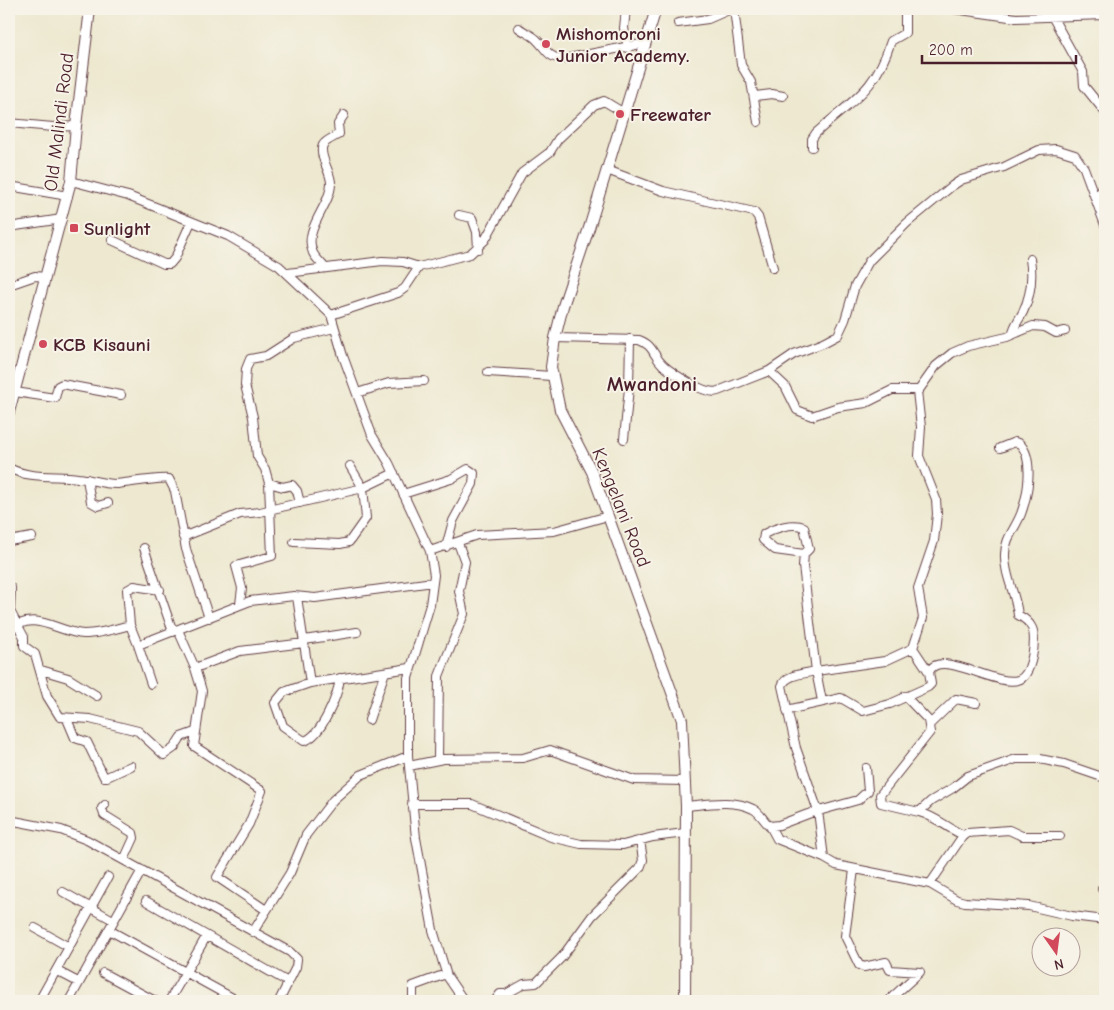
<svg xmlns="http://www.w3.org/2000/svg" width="1114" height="1010" font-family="'Comic Neue',sans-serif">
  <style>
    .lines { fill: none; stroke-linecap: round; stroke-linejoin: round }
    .minor-casing { stroke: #623d44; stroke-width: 10 }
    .major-casing { stroke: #623d44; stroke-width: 12 }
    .minor { stroke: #fff; stroke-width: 8 }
    .major { stroke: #fff; stroke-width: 10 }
    .poi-dot { fill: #d1495b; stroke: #f7f3e8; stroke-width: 2 }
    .labels { text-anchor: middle; stroke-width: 4; stroke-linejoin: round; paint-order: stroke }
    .poi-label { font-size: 19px; font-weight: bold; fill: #4a1f2b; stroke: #f7f3e8; text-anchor: start }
    .street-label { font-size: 19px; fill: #4a1f2b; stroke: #f7f3e8 }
    .quarter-label { font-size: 21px; font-weight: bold; fill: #4a1f2b; stroke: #f7f3e8 }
  </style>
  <rect width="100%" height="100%" fill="#f7f3e8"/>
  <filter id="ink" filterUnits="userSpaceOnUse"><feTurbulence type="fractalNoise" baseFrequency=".02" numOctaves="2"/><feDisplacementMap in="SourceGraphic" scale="10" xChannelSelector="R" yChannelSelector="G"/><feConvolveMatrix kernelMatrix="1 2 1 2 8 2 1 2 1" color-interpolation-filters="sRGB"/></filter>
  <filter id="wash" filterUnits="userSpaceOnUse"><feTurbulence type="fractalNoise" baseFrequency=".0096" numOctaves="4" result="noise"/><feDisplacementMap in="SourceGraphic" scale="20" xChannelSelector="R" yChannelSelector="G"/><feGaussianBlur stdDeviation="1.12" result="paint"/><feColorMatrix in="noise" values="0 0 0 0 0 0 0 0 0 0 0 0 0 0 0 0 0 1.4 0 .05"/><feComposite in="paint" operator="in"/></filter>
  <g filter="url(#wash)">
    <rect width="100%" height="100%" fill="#ede8cf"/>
  </g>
  <g filter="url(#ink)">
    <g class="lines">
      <g class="minor-casing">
        <path id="minor" d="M626,9l-2,19 4,20
          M734,9l7,56 10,17 7,40
          M954,9l62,9 89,-3
          M1053,18l30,54 1,14 21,26
          M678,23l30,-4 23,-10
          M519,28c5,4 13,7 17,11 11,10 11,19 28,20l82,-16
          M755,96l17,-2 11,2
          M9,123l44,4 23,-1
          M812,147v-8l4,-6c37,-34 59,-41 75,-92l14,-8v-24
          M607,170l56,21 91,21 4,5 15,51
          M71,181l57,15 100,40 51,30 47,44 5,5 12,41 29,79 17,28 41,88 4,24 -4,30 -22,73v78l8,82 17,92 14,46 17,25
          M9,186l59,10
          M1096,199l9,-14
          M459,215l13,3 5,14 1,17
          M9,227l53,-8
          M112,240l52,24h6l5,-6 16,-36
          M325,268c-3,-5 -9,-9 -12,-15 -11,-24 18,-47 18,-70 0,-11 -13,-28 -8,-38 3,-5 12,-8 16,-11l-1,-10 6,-9
          M288,273l94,-12 21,1 16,5 51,-13 15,-14 37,-67 28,-21 8,-13 36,-34 10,-4 20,12
          M9,285l26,-9 10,1
          M331,315l67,-22 7,-5 14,-21
          M1013,333c1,-8 6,-13 10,-21 8,-17 10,-35 7,-53
          M555,338l84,2c16,6 13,15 24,25 9,8 43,31 55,26l51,-20 25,-17 29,-11 15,-8 7,-15 10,-34 14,-25 38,-38 45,-37 9,-6 43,-13 35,-17 17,-1 19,6 9,13 21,57
          M769,371l16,15 12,24 15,6 26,-9 28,-4 26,-13h27l17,-24 16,-13 16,-7 39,-9 26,-11 12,1 11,6 9,-2
          M488,372l64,4
          M15,392l40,6 3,-12 4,-2 59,11
          M357,393l32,-10 35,-2
          M624,439l5,-51 1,-49
          M9,468c20,11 46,7 69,10 13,1 24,6 38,6 10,-1 48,-7 53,-5l6,12 11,58 23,69
          M87,479l4,23 7,4 10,-3
          M269,483l14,4 9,-2 5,6 3,12
          M403,494l48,-15 17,-10 6,4 -1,11 -20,37 -7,26
          M183,537l57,-23 20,-2 103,-24 -13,-22
          M9,541l23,-4
          M294,542l46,2 9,-2 17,-24 -3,-30 31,-15
          M144,548l29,84
          M430,551l47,-16 77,-4 54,-15
          M804,554l-29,-4 -12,-10 1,-6c11,-6 28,-12 40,-7l5,22 -5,5 -1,12 13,105 69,-10 28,-13 10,-30 -5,-30 16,-47 3,-27 -1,-15 -17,-43 2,-29 -4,-36
          M11,588l-1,23 14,26v9l11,8 12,42 13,21 30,2 48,12 26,24 10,-7 7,-11 14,-5
          M160,590l-26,-4 -7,4 3,35 8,20 112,-44 44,-5 21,2 118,-16
          M297,597l13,86 100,-15
          M240,604l2,-16 -6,-22 36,-10 -3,-73 -4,-14 -8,-13 -4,-39 -8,-32 1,-16 4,-10 16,-3 28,-18 40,-10
          M178,630l17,38 7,23 -8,55 68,45 -13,33 -32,53 49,33
          M9,631c25,-23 49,2 75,3 15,0 31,-5 46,-9
          M304,640l53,-8
          M138,645l13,39
          M195,668l45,-17 64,-8
          M41,670l27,8 29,18
          M929,672c10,-24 67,15 89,8 14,-4 19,-41 14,-52 -3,-7 -8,-10 -14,-13 -2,-21 -14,-40 -13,-61 0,-17 12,-27 17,-43 6,-17 12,-53 -2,-67l-5,-2 -15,6
          M310,683l-26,9 -9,11 8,23 21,15c18,-5 34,-46 36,-63
          M905,696l23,24 2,12 -50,63 1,8 38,9 12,-11 22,-13 15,-12 48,-17h24l24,5 41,14
          M822,701l-6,-30c-12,3 -30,3 -34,15l14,62 22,63 6,47
          M787,710l54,-12 22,13 27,-7 38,-17 3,-3 -2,-12 -16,-24
          M67,719l8,19 12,4 17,35h3l24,-11
          M369,720l16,-48
          M930,724l26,-25 20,4
          M438,760l1,-84 25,-62 -5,-23 6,-29 -7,-19
          M409,766l34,-7 80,-1 27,-8 84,30 51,1
          M412,804h60l79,33 30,7 42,1 30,-8 32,-4
          M105,805l-3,3 2,7 29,18 1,5 -10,22
          M686,806c22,-2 47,-7 67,3 7,3 11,13 17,17l9,-1 29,-11 50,-14 10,-9 -2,-23
          M919,812c18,5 28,16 44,23
          M9,820l52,10 26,10 203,112 7,7 -1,8 -17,34
          M770,826l7,13 47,19 12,7 94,19 27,16 8,2 64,4 43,10 33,4
          M854,870l-9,66 14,29 5,2 22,-5 4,8 30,2 -32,29
          M930,884l32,-47 5,-4 42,-3 13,6h38
          M1102,889l3,-5
          M63,892l50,28
          M146,901l142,81
          M35,928l34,19
          M109,930l129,71
          M253,932l37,-59 16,-38 27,-35 28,-25 47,-19
          M57,971l21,11
          M103,973l52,28
          M39,1001l69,-124
          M69,1001l73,-131
          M169,1001l37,-64
          M413,1001v-15l33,-12
          M495,1001l5,-7h6l18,-10 12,-1 26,-26 30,-41 48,-48 3,-8 -3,-20"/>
      </g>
      <g class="major-casing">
        <path id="major" d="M656,9l-66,216 -27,81 -8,32 -4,29 9,43 32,62 90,248 4,86 -1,195
          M9,412l62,-231 5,-55 14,-117"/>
      </g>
      <use href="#minor" class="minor"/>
      <use href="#major" class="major"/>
    </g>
  </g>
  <g class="poi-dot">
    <circle cx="546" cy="44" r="5"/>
    <circle cx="620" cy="114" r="5"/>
    <rect x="69" y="223" width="10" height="10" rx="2.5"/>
    <circle cx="43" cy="344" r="5"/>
  </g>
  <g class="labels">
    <g class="poi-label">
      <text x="556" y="40">Mishomoroni<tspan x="556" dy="22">Junior Academy.</tspan></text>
      <text x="630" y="121">Freewater</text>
      <text x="84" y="235">Sunlight</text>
      <text x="53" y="351">KCB Kisauni</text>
    </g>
    <g class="street-label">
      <text transform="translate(58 122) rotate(-83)" y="7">Old Malindi Road</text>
      <text transform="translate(622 507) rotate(68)" y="7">Kengelani Road</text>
    </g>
    <g class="quarter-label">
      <text x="652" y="391">Mwandoni</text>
    </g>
  </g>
  <rect width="1114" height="1010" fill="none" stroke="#f7f3e8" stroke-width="30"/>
  <g transform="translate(1056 952) rotate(166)"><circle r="24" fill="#f7f3e8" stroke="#b29e9c"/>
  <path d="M0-4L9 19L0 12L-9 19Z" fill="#d1495b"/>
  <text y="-8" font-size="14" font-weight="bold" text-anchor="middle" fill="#4a1f2b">N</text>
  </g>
  <path d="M922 55v8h154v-8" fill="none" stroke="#4a1f2b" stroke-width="2.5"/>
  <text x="929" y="55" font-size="15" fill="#4a1f2b" stroke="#f7f3e8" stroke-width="4" paint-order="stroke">200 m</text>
</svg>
